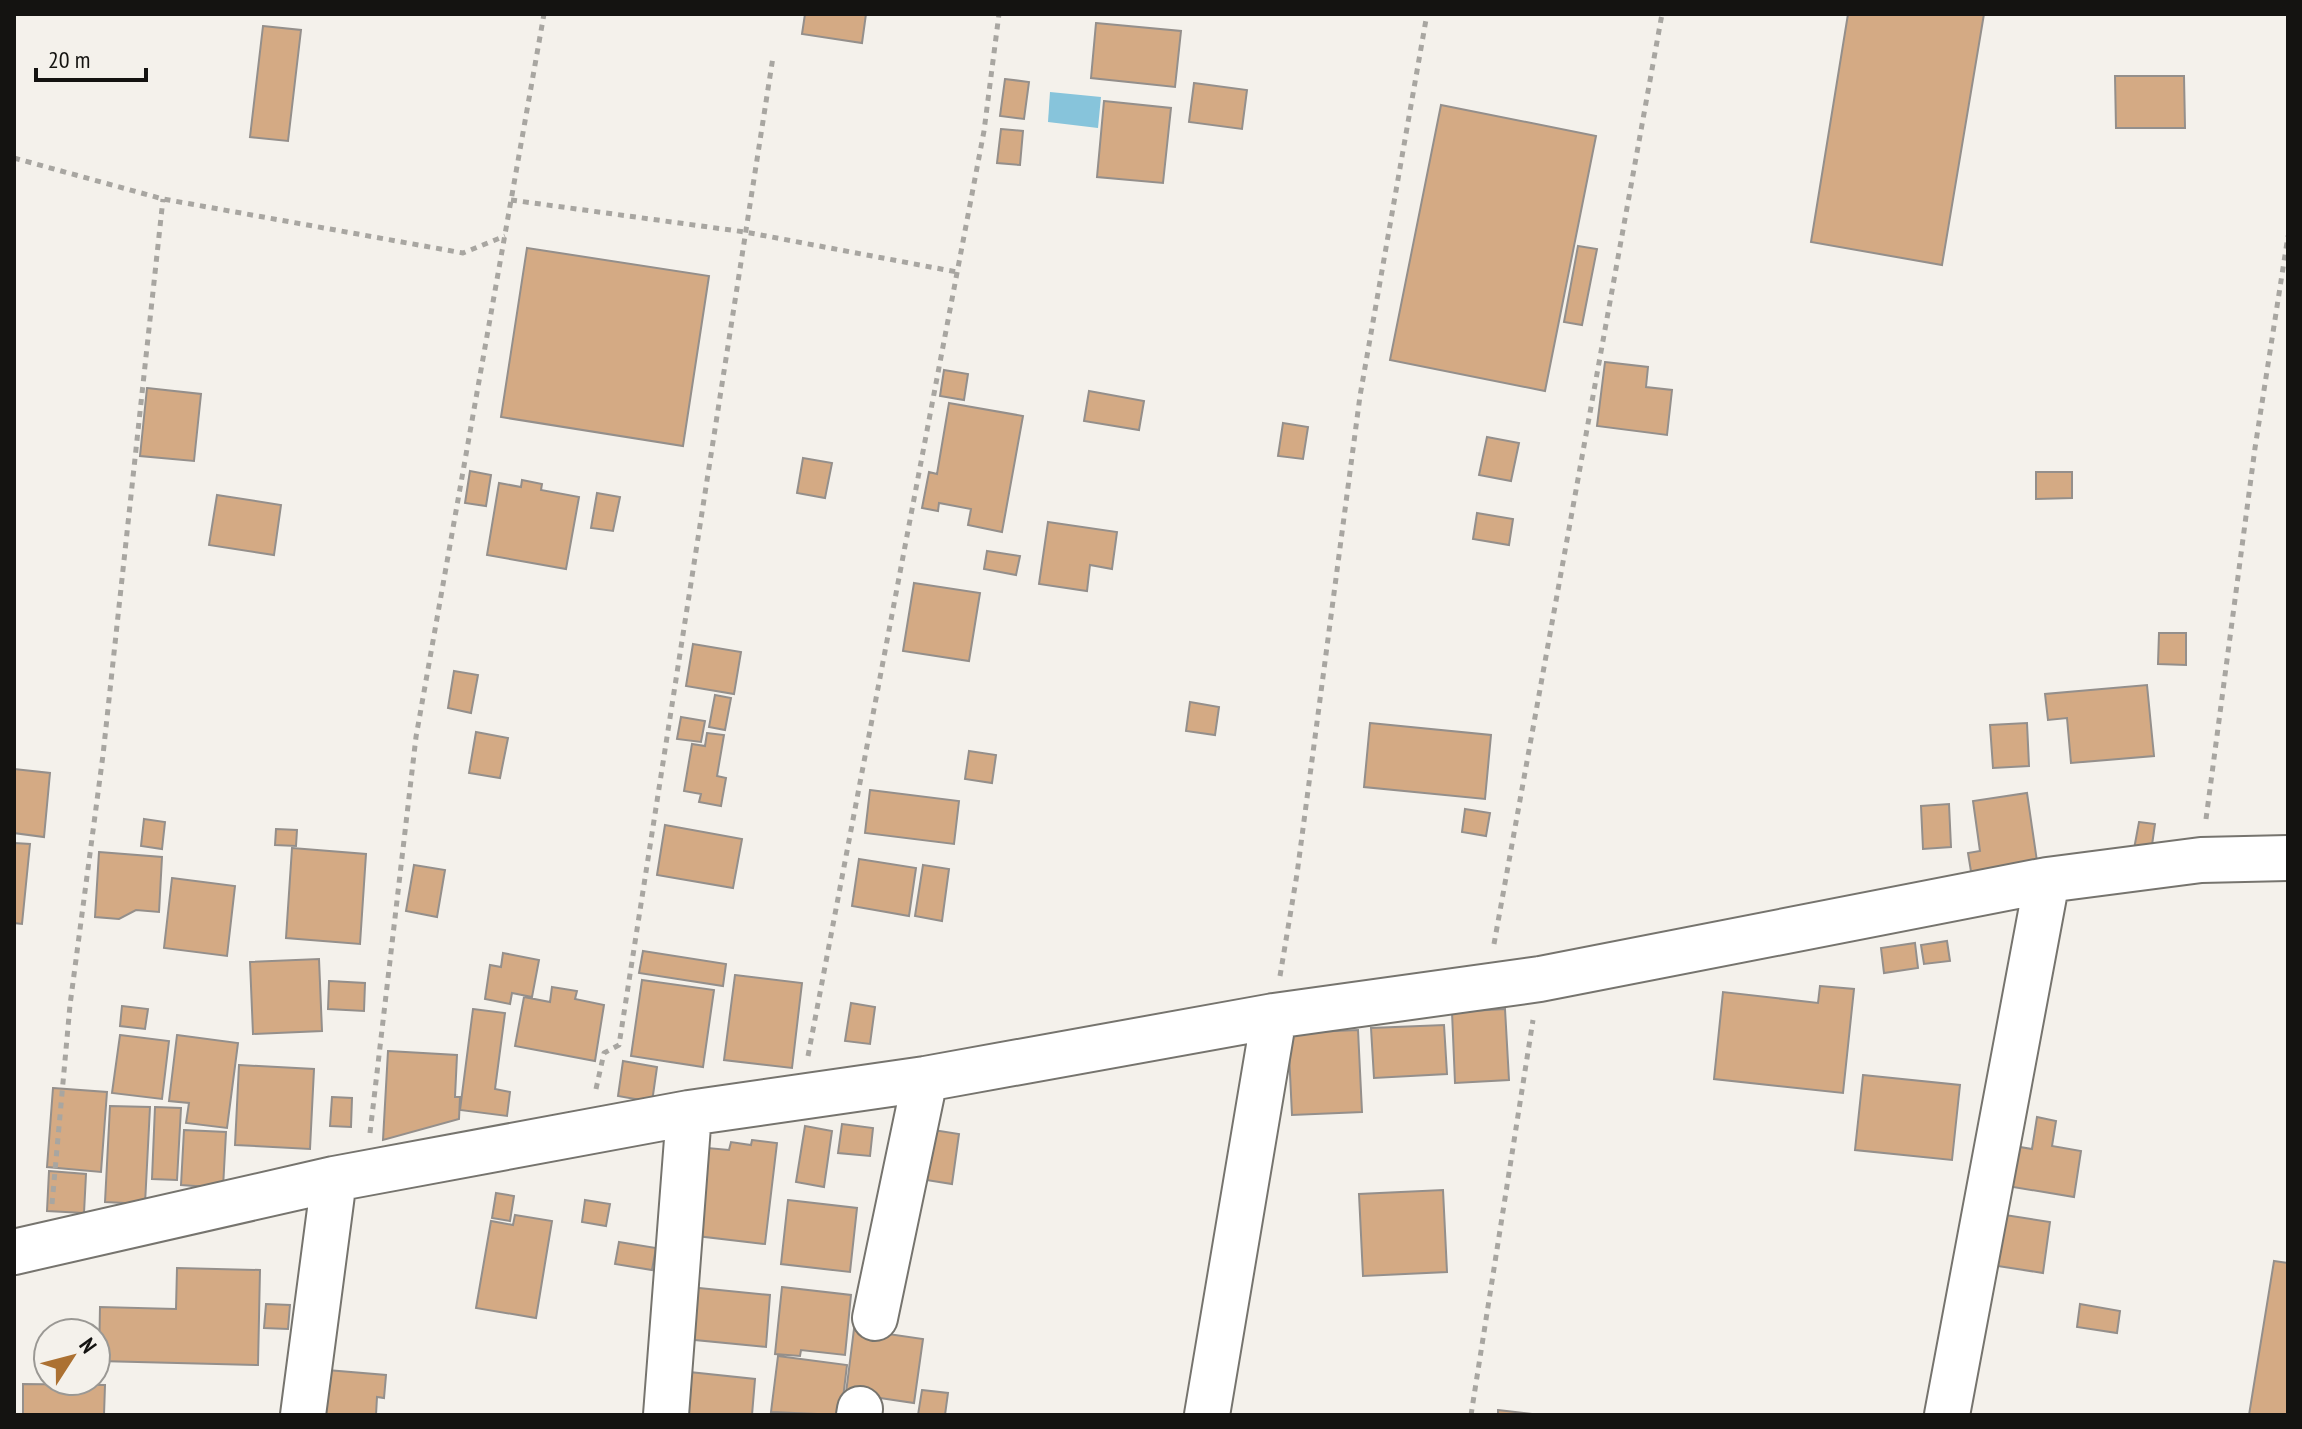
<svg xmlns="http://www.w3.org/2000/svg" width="2302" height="1429" font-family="'PT Sans Narrow',sans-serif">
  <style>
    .water { fill: #87c4db }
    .building { fill: #d4aa84; stroke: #948f8b; stroke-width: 2 }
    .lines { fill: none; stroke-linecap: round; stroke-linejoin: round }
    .minor-casing { stroke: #76746e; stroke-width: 48 }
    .path { stroke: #a8a6a1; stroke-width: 5; stroke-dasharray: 6 6; stroke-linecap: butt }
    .minor { stroke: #fff; stroke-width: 44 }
  </style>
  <rect width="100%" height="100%" fill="#f4f1eb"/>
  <path class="water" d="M1050,92l51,5 -3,31 -50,-6z"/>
  <path class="building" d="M805,14h61l-4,29 -60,-9z
    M1848,14h136l-42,251 -131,-23z
    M1096,23l85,8 -6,56 -84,-9z
    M263,26l38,4 -13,111 -38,-4z
    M2115,76h69l1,52h-69z
    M1005,79l24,3 -5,37 -24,-3z
    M1194,83l53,7 -5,39 -53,-7z
    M1104,101l67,7 -8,75 -66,-6z
    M1441,105l155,31 -51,255 -155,-31z
    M1001,129l22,2 -3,34 -23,-2z
    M1578,246l19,3 -15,76 -18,-3z
    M527,248l182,28 -26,170 -182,-29z
    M1605,362l43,5 -2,20 26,3 -5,45 -70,-9z
    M944,370l24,4 -4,26 -24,-4z
    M147,388l54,6 -7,67 -54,-5z
    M1089,391l55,10 -5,29 -55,-9z
    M949,403l74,13 -21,116 -34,-7 3,-16 -32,-6 -1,8 -16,-3 7,-36 8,2z
    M1283,423l25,4 -5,32 -25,-3z
    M1487,437l32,6 -8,38 -32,-6z
    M803,458l29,5 -7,35 -28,-5z
    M470,471l21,4 -5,31 -21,-3z
    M2036,472h36v26l-36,1z
    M522,480l20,4 -1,6 38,7 -13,72 -79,-14 12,-72 22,4z
    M597,493l23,4 -7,34 -22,-3z
    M217,495l64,10 -7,50 -65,-10z
    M1477,513l36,6 -4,26 -36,-6z
    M1048,522l69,10 -5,37 -22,-4 -3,26 -48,-7z
    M987,551l33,5 -4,19 -32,-6z
    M914,583l66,10 -11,68 -66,-10z
    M2159,633h27v32l-28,-1z
    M693,644l48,8 -7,42 -48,-8z
    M454,671l24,4 -7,38 -23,-5z
    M2147,685l7,71 -83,7 -4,-45 -19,2 -3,-26z
    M715,695l16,3 -6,32 -16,-3z
    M1190,702l29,5 -4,28 -29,-4z
    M681,717l24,4 -4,21 -24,-3z
    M1370,723l121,12 -6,64 -121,-12z
    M2027,723l2,43 -36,2 -3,-43z
    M476,732l32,6 -8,40 -31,-5z
    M707,733l17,2 -7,41 9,2 -5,28 -22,-4 2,-8 -17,-3 8,-47 13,2z
    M969,751l27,4 -4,28 -27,-4z
    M14,769l36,4 -6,64 -30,-4z
    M870,790l89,11 -5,43 -89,-11z
    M2027,793l12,82 -66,9 -5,-31 12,-2 -7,-50z
    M1949,804l2,43 -28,2 -2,-43z
    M1465,809l25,4 -4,23 -24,-4z
    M144,819l21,3 -3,27 -21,-3z
    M2139,822l16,2 -4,28 -17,-3z
    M665,825l77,14 -9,49 -76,-13z
    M276,829l21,1 -1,16 -21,-1z
    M14,843l16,1 -8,80 -8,-1z
    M292,848l74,6 -6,90 -74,-6z
    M99,852l63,5 -3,55 -23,-2 -17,9 -24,-2z
    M859,859l57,9 -7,48 -57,-10z
    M414,865l31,5 -8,47 -31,-6z
    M923,865l26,4 -7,52 -27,-5z
    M172,878l63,8 -8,70 -63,-8z
    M1947,941l3,20 -26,3 -3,-19z
    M1915,943l3,25 -34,5 -3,-25z
    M643,951l83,13 -3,22 -84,-13z
    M503,953l36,7 -7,37 -20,-4 -2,11 -25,-5 5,-34 11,2z
    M319,959l3,72 -69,3 -3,-72z
    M735,975l67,8 -10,85 -68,-8z
    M642,980l72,10 -11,77 -72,-11z
    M329,981l36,2 -1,28 -36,-2z
    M1820,986l34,3 -11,104 -129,-14 9,-87 95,11z
    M552,987l25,4 -2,8 29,6 -9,56 -80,-15 9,-49 26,5z
    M851,1003l24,4 -5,37 -25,-3z
    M122,1006l26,3 -3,20 -25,-3z
    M473,1009l32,4 -10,76 15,3 -3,24 -47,-6z
    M1505,1009l4,71 -54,3 -3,-71z
    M1444,1025l3,49 -73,4 -3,-50z
    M1358,1030l4,82 -70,3 -4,-82z
    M120,1035l49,6 -7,58 -50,-6z
    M177,1035l61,8 -11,85 -41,-5 3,-20 -20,-2z
    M388,1051l69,4 -2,42h5l-1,22 -76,21z
    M623,1061l34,6 -5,35 -34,-6z
    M239,1065l75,4 -4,80 -75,-4z
    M1863,1075l97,10 -8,75 -97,-10z
    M53,1088l54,4 -6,80 -54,-5z
    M332,1097l20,1 -1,29 -21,-1z
    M110,1106l40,1 -5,97 -40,-2z
    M155,1107l26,1 -4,72 -25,-1z
    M2037,1117l19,4 -4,25 29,5 -7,46 -67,-11 7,-40 18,3z
    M842,1124l31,4 -3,28 -32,-3z
    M805,1126l27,5 -8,56 -28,-5z
    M927,1129l32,5 -7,50 -32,-5z
    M184,1130l42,2 -3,56 -42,-3z
    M752,1140l25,3 -12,101 -68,-8 11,-88 21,2 2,-8 20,3z
    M49,1171l37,3 -2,39 -37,-2z
    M1443,1190l4,82 -84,4 -4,-82z
    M496,1193l18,3 -4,25 -18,-3z
    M585,1200l25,4 -4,22 -24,-4z
    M788,1200l69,8 -7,64 -69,-8z
    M1986,1212l64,10 -7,51 -65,-10z
    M515,1215l37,6 -16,97 -60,-10 15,-87 22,4z
    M619,1242l37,6 -4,22 -37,-6z
    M2274,1261l14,2v152h-39z
    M177,1268l83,2 -2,95 -159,-4 1,-54 76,2z
    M689,1287l81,8 -4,52 -81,-8z
    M782,1287l69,8 -6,60 -44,-5 -1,6 -25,-2z
    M266,1304l24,1 -2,24 -24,-1z
    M2080,1304l40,7 -3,22 -40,-6z
    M854,1329l69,10 -9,64 -68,-10z
    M778,1356l69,9 -6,50 -70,-3z
    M327,1370l59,5 -2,23 -7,-1 -1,18h-53z
    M680,1371l75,8 -3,36h-76z
    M23,1384l82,1 -1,30h-81z
    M922,1390l26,3 -3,22h-27z
    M1498,1410l34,4 -34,1z"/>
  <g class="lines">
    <g class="minor-casing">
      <path id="minor" d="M14,1252l320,-73 355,-66 236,-34 349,-63 266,-37 507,-99 154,-20 87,-2
        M875,1318l50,-239
        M303,1415l31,-236
        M666,1415l23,-302
        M859,1415l1,-6
        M1207,1415l67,-399
        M1947,1415l100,-535"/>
    </g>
    <path class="path" d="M14,158l149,41 300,54 42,-17
      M511,200l234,32 212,40
      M2206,819l49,-371 33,-212
      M1494,944l168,-930
      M1280,976l17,-102 63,-478 67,-382
      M808,1056l176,-925 15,-117
      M596,1089l8,-36 15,-8 154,-988
      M370,1133l46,-396 128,-723
      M52,1204l18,-199 33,-250 60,-556
      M1471,1415l62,-395"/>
    <use href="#minor" class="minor"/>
  </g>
  <rect width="2302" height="1429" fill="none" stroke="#141311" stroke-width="32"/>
  <g transform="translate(72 1357) rotate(54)"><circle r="38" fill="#f4f1eb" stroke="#9a9894" stroke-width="2"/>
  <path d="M0-6L14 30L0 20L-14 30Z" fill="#ac7132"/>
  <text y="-12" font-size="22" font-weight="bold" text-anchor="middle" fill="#141311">N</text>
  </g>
  <path d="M36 68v12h110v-12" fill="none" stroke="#141311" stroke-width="4"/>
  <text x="48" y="68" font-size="24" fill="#141311" stroke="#f4f1eb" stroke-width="6" paint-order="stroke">20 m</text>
</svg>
